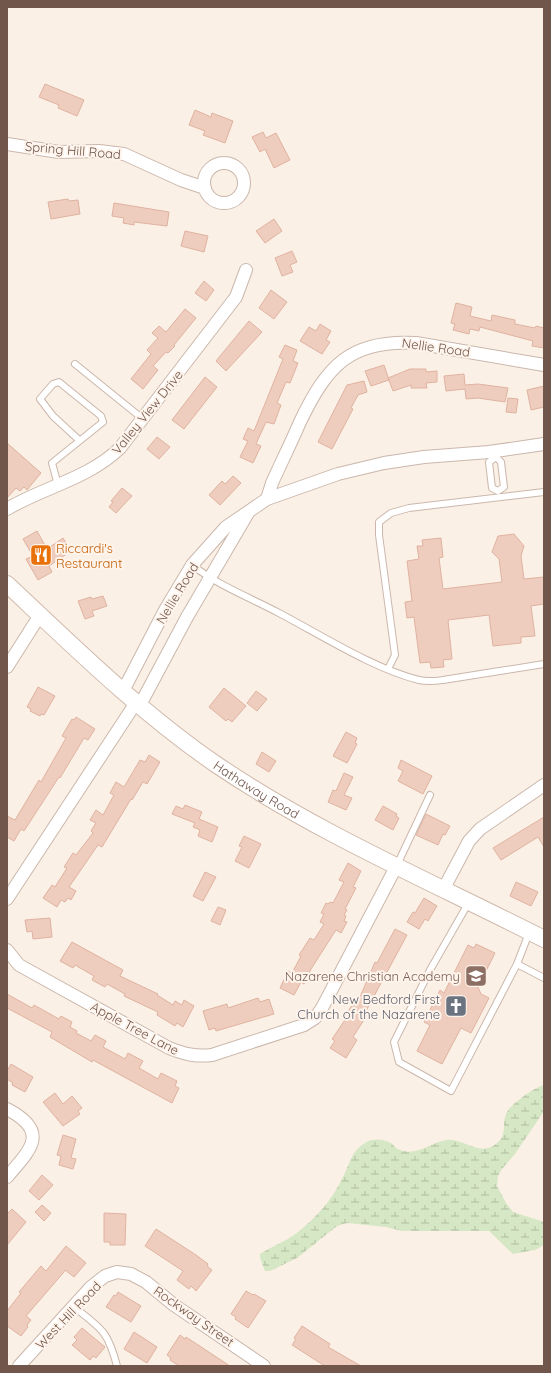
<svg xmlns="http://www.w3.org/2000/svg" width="551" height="1373" font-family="Quicksand,sans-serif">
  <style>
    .wetland { fill: url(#wetland-marsh) }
    .building { fill: #eecdbe; stroke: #e0b2a0 }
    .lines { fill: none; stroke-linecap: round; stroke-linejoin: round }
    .service-casing { stroke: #cbb7ac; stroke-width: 8 }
    .minor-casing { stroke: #cbb7ac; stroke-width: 14 }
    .secondary-casing { stroke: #d0b9ac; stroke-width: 18 }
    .service { stroke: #fff; stroke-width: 6 }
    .minor { stroke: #fff; stroke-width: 12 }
    .secondary { stroke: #fff; stroke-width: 16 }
    .labels { text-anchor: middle; stroke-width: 4; stroke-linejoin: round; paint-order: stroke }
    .street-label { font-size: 13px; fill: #71564c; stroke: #fef4eb }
    .food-label { font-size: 13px; fill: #c56008; stroke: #fef4eb; text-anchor: start }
    .education-label { font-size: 13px; fill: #785e54; stroke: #fef4eb; text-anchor: end }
    .worship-label { font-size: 13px; fill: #5b616d; stroke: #fef4eb; text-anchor: end }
  </style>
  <defs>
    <pattern id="wetland-marsh" width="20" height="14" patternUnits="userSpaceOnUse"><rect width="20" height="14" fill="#d5e7c4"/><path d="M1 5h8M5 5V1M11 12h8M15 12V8" fill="none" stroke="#b1bea1"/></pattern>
  </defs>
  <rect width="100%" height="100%" fill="#fbf0e5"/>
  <path class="wetland" d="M544,1085v26l-29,43 -13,15 -4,7 -1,10 9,17 7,9 31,10v23l-9,5 -22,4 -24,-23h-87l-16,-4 -39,-4 -10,3 -40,32 -27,13h-5l-5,-13v-4c11,-7 24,-12 34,-19 10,-7 21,-18 29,-27 8,-9 15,-21 20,-31 7,-13 8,-26 22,-34 8,-5 18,-4 26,0 3,2 4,5 7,6 18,9 32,-7 49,-9 15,-2 31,15 46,6 16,-10 8,-19 13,-32 3,-9 29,-27 38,-29z"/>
  <path class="building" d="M45,84l39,16 -7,16 -19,-8 1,-3 -20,-8z
    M195,110l16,7 1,-4 21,8 -8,22 -22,-8 2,-4 -16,-6z
    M263,132l3,6 10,-5 14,27 -16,8 -9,-19 -5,3 -8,-15z
    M68,199l1,2 9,-1 2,14 -29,5 -3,-17z
    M114,203l55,9 -2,14 -33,-4v3l-11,-2 1,-5 -12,-2z
    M274,219l8,12 -17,12 -9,-12z
    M185,231l23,5 -4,16 -23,-6z
    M292,251l5,11 -7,3 3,7 -11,4 -7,-18z
    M204,281l10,9 -8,11 -11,-8z
    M271,290l16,12 -13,17 -15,-11z
    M456,303l16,4 -2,9 21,5 1,-6 23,5v4l20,4 1,-2 8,2v20l-12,-2 1,-5 -53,-14 -1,4 -9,-2 -1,5 -16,-4 2,-6 -4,-1z
    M185,309l11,9 -22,27 1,1 -7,7 -2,-1 -13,14 5,4 -15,19 -12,-10 20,-25 -4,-4 11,-12 -6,-5 7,-7 7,6z
    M249,321l13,11 -36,39 -10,-10z
    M320,324l11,7 -5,9 4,2 -8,12 -22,-13 9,-14 7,4z
    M285,345l12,5 -4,11 5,2 -8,20 -4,-1 -9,21 4,2 -7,19 -8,-2 -10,22 5,2 -8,17 -13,-6 8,-16 -5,-2 5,-11 6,3 29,-72 -4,-2z
    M384,365l5,15 -18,6 -6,-15z
    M410,369h16v3l11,-1v11l-11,1 1,5h-16v-3l-18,6 -5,-13z
    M464,374l1,11 13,-1 30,4 -3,14 -27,-4 -12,1 -1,-10 -19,2 -2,-15z
    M205,377l12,10 -33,42 -12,-9z
    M364,381l3,11 -9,3 -7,13 2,1 -21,40 -14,-7 29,-57z
    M544,386v21l-13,3 -4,-20z
    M508,398l10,1 -2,14 -10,-1z
    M157,437l13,10 -11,12 -12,-10z
    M7,443l34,30 -14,17 -3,-3 -4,4 -4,-3 -9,10z
    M233,476l8,7 -21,22 -11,-10 13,-14 3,3z
    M122,488l10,8 -16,17 -7,-6 4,-5 -2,-1z
    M37,531l10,18 16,-11 8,13 -22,15 3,6 -14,8 -12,-21 7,-3 -10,-17z
    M514,534l10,12 -3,10 3,23 20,-2v27l-13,2 4,30 -14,1v6l-28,3 -4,-31 -41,5 4,39 -9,1 1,7 -13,1 -1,-6 -10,1 -6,-46 -7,1 -2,-16 7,-1 -5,-40 12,-2 -2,-13h6l-1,-6 19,-2 2,19 -4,1 4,31 59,-7 -3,-23 -7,-7 6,-16z
    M103,596l4,10 -15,5 2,5 -9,3 -7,-18 13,-4 1,2z
    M38,687l17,9 -11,19 -3,-1 -1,2 -10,-5 1,-2 -4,-2z
    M224,688l22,18 -14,16 -4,-3 -2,2 -17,-14z
    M256,691l11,8 -10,12 -10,-8z
    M76,717l19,12 -7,11 -4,-2 -24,40 -1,-1 -35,54 -3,-2 -7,12 -7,-4v-21l8,4 24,-40 2,2 25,-44 -4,-2 10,-17 2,1z
    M346,732l11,6 -2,5 2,1 -10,19 -14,-7z
    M262,752l14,9 -7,11 -13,-8z
    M149,755l11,7 -13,22 -4,-2 -11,18 -1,-1 -29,48 -4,-2 -29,42 7,4 -5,9 -3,-2 -3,4 -4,-2 -4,7 -14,-9 9,-13 3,2 12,-19 -3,-1 9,-14 3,2 17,-22 -2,-2 5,-8 -6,-3 6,-10 7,5 11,-20 -4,-2 6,-11 8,5 16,-27 5,2z
    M401,760l31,16 -9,18 -25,-13 5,-10 -5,-3z
    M344,773l9,4 -9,18 8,3 -6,12 -18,-8 5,-12 3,1z
    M185,805l17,7 -3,7 19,8 -6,15 -14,-6 2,-6 -7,-3 2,-4 -23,-9 4,-8 7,3z
    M383,806l14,8 -1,2 3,2 -6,12 -18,-10z
    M426,814l24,12 -5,9 -2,-1 -5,11 -22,-10z
    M544,817v30l-6,-10 -37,23 -8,-12z
    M244,836l17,8 -12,24 -14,-7 7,-14 -3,-1z
    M348,863l13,8 -8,16 3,1 -11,21 2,1 -3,5 2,1 -2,5 3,1 -6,11 -5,-3 -25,39 -7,15 -3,-2 -7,13 -14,-7 8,-17 4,2 9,-17 -2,-1 11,-17 4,2 10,-16 -4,-2 4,-8 -3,-1 5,-10 2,1 2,-2 3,1 11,-21 -5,-2z
    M205,872l11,5 -13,24 -10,-5z
    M516,882l22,10 -7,14 -21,-10z
    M424,898l13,8 -9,15 -3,-2 -6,10 -12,-7 6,-10 2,1z
    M218,907l8,3 -6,15 -9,-4z
    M50,918l2,19 -19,2 -1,-8 -5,1 -2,-12z
    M395,929l12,6 -41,76 3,1 -16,25 4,3 -11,18 -16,-10 5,-7 -3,-2 17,-25 -2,-1 11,-17 2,1 15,-35 2,1z
    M72,942l51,28 -3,6 38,18 -1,1 16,10 2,-4 7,4 2,-5 10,6 -11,21 -6,-4 -2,3 -18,-11 1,-3 -34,-16 1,-2 -18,-10 -2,3 -13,-7 2,-4 -19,-11 -2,3 -13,-7z
    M476,944l19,9 -17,34 3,7 8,4 -18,35 -10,-5 -19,36 -25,-13 13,-26 -6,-3 16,-32 4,3 24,-48 6,3z
    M7,994l25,14 2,-3 25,14 2,-3 11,6 -2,5 7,4 -1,2 15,8 4,-6 11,6 -3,6 22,12 3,-6 15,8 -4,7 19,11 3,-6 16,8 -2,5 4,2 -7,15 -79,-43 -1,2 -42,-25 2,-5 -45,-24z
    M258,998l2,4 9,-3 5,15 -58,17 -1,-3 -6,2 -6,-19 24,-7 1,4z
    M11,1064l22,13 -8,15 -13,-7 1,-2 -6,-4v-8z
    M55,1093l8,11 9,-8 10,12 -4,3 2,3 -17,12 -20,-24z
    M63,1135l13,4 -5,19 5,1 -3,10 -14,-4 2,-9 -4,-1z
    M42,1175l11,10 -14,15 -10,-9z
    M42,1205l9,8 -7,8 -9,-9z
    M12,1209l14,13 -19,23v-31z
    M104,1213l22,1 -1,31h-15v-3h-6z
    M156,1229l40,26 12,9 -1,2 5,4 -16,21 -5,-5 -2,3 -12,-9 6,-9 -38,-25z
    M66,1246l20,17 -12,14 -9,-7 -1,2 -38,44 5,4 -4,5 1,2 -7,9 -14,-10v-15l14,-18 -2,-1 22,-26 5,5z
    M246,1291l7,4 1,-1 12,7 -18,27 -13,-9 1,-2 -5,-3z
    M118,1292l23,14 -10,16 -25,-15 8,-12 2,1z
    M302,1326l28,18 -2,3 33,19h-36l-33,-21 4,-6 -2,-1z
    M82,1328l23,19 -9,11 -3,-2 -3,4 -18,-15 5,-5 -3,-3z
    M134,1332l23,15 -10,16 -23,-14z
    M180,1335l5,4 1,-2 44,29h-51l-9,-6 1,-2 -4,-3z"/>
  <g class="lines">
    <g class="service-casing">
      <path id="service" d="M75,364l68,55
        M496,451v6l5,5 3,25 -6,4
        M496,457l-7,5 3,26 6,3
        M58,485l-6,-22 51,-41 -2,-6 -42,-34 -6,2 -13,15 13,17 26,24
        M192,565c27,21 57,32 87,48 42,22 95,56 140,67 9,2 16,1 24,0l101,-16
        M388,669l7,-14 -16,-120v-13l12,-9 18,-5 135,-16
        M397,865l33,-70
        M469,902l-39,68 -36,72 5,20 52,29 66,-127 27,14
        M517,964l12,-31
        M74,1307c28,22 34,24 43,59"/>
    </g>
    <g class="minor-casing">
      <path id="minor" d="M7,144l52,8 40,-1 25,3 57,26 24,8
        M204 183a20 20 0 1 1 40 0a20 20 0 1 1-40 0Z
        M267,499l5,-16c9,-20 19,-40 28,-61 27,-56 50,-83 116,-79l128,22
        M7,509c37,-22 81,-30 113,-61l116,-151 10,-27
        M7,667l33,-52
        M123,691l42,-81 27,-45 34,-38 41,-28 71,-25 46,-11 40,-6 65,-5 55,-8
        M140,705l47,-88 61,-104
        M444,888l25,-47 11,-12 64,-44
        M7,899l130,-198
        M7,950l12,15 150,83c15,6 27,9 43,7l92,-30 11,-7 7,-10 75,-143
        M7,1109c44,23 23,41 0,68
        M19,1366l72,-79 14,-11 12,-4 14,2 15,8 28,23 90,61"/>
    </g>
    <g class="secondary-casing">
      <g id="secondary">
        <path id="s1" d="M7,584c67,63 134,129 210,181 102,69 217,118 327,174"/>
      </g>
    </g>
    <use href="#service" class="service"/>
    <use href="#minor" class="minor"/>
    <use href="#secondary" class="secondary"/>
  </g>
  <defs>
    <g id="restaurant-square" transform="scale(1.15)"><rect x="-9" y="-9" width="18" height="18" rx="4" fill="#e8710a" stroke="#fef4eb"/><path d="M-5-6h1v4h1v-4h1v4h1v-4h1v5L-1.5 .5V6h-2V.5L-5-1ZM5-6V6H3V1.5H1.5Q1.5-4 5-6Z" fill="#fff"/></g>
    <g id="school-square" transform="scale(1.15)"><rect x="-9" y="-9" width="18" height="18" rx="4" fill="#8d6e63" stroke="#fef4eb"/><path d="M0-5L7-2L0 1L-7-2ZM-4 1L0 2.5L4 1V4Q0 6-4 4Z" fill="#fff"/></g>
    <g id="church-square" transform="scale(1.15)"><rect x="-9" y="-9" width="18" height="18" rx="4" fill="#6b7280" stroke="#fef4eb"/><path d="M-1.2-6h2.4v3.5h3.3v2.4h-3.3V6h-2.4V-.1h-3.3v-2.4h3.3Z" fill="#fff"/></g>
  </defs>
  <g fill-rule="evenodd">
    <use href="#restaurant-square" x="41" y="555"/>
    <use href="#school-square" x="476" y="976"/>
    <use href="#church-square" x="456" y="1006"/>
  </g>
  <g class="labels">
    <g class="street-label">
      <text transform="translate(73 150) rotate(5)" y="5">Spring Hill Road</text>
      <text transform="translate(436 347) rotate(8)" y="5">Nellie Road</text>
      <text transform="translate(147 412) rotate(-51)" y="5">Valley View Drive</text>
      <text transform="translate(177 593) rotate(-59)" y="5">Nellie Road</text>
      <text dy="5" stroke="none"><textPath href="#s1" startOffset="324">Hathaway Road</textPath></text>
      <text transform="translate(135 1028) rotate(28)" y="5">Apple Tree Lane</text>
      <text transform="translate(68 1315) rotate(-46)" y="5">West Hill Road</text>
      <text transform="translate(194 1316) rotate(35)" y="5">Rockway Street</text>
    </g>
    <g class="food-label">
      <text x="56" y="553">Riccardi's<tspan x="56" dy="15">Restaurant</tspan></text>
    </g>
    <g class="education-label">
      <text x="460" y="981">Nazarene Christian Academy</text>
    </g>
    <g class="worship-label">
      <text x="440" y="1004">New Bedford First<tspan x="440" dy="15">Church of the Nazarene</tspan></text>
    </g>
  </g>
  <rect width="551" height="1373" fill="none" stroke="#71564c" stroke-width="16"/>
</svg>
